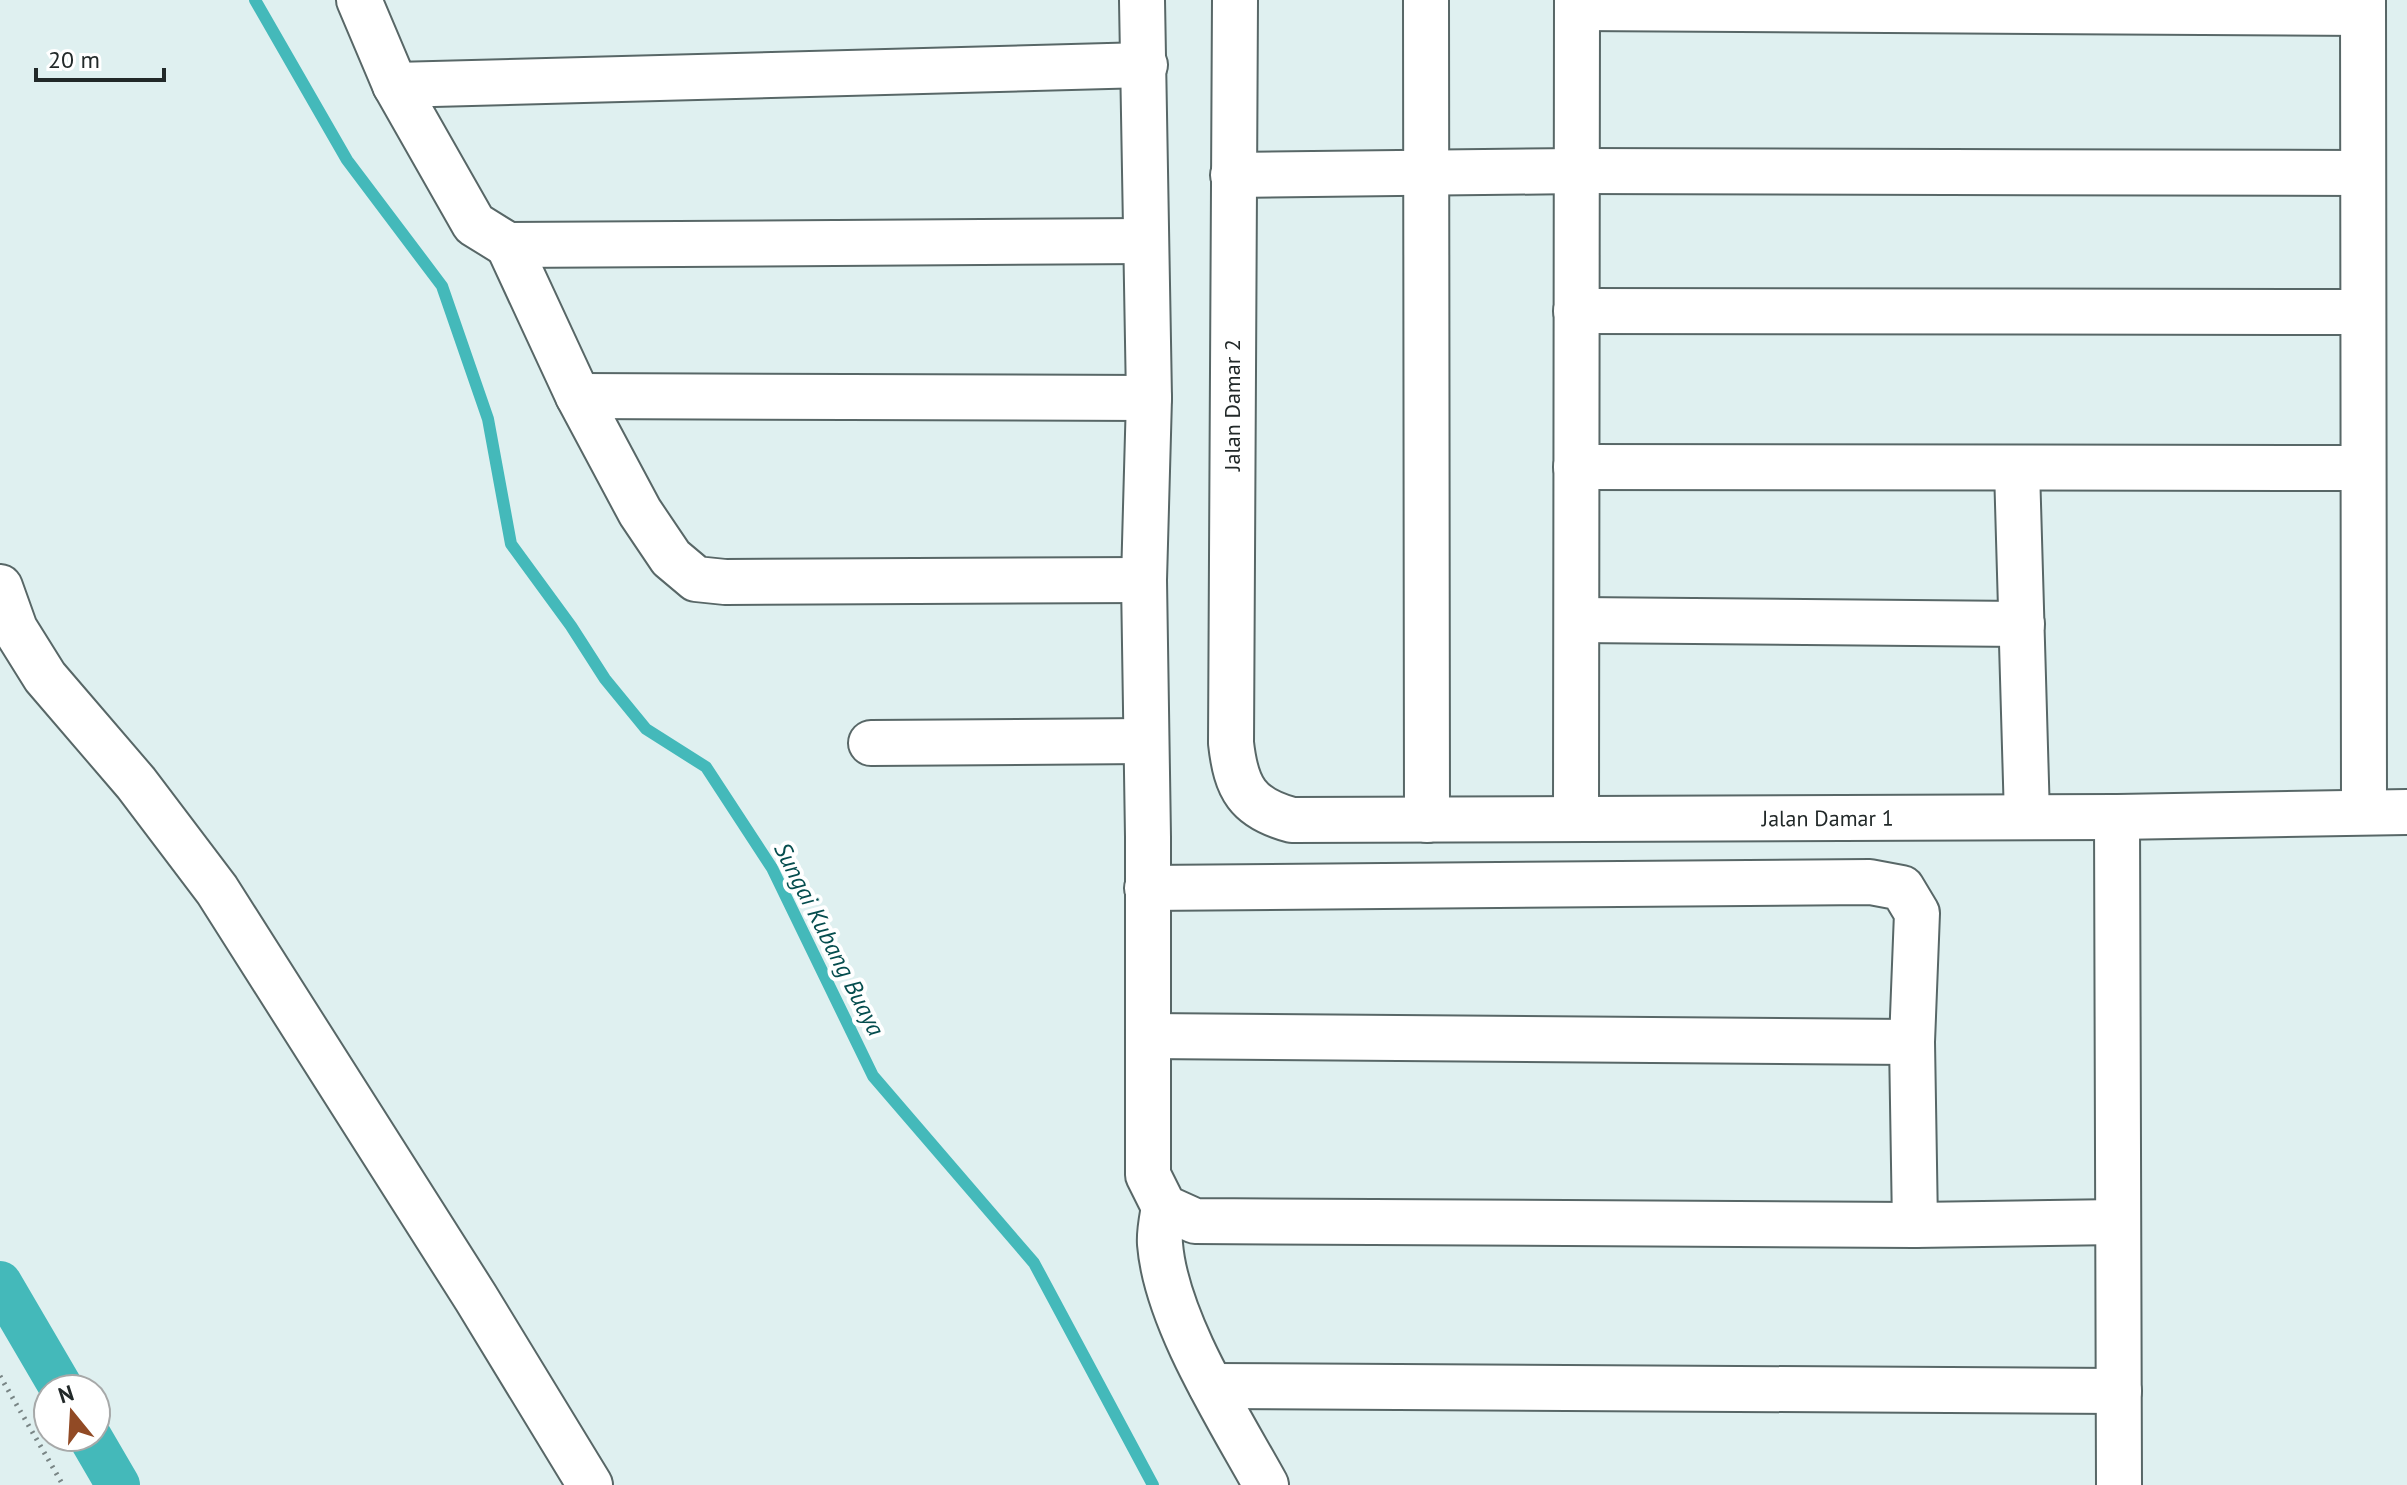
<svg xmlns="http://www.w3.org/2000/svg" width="2407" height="1485" font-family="'PT Sans',sans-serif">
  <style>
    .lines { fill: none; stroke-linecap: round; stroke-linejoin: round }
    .stream { stroke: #44b9ba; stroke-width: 12 }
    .canal { stroke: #44b9ba; stroke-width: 44 }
    .minor-casing { stroke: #586767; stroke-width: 48 }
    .path { stroke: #798585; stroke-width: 5; stroke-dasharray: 2 6; stroke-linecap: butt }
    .minor { stroke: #fff; stroke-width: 44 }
    .labels { text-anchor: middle; stroke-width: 8; stroke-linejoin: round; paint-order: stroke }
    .street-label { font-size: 22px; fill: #222929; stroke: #fff }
    .water-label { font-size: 24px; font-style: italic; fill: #054d4e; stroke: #fff }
  </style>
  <rect width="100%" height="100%" fill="#dff0f0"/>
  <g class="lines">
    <path class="stream" d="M255,0l92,160 95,126 46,133 23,125 60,82 34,53 41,50 60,38 66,101 101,208 161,187 119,222"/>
    <path class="canal" d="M0,1283l62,106
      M90,1437l28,48"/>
    <g class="minor-casing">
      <g id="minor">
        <path d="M359,0l36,85 79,139 34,21 637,-4"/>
        <path d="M1142,0l7,398 -5,182 4,257v338l16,32 31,14 720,4 203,-3"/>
        <path id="s1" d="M1235,0l-4,743c5,45 16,65 61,77l825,-3 290,-5"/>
        <path d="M1426,0l1,820"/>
        <path d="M2363,0l1,811"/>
        <path d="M1578,8l785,5"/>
        <path d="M395,85l750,-20"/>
        <path d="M1233,175l345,-4 784,2"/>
        <path d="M508,245l70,151 62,116 31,46 25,21 29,3 419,-2"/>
        <path d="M1576,311l786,1"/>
        <path d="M578,396l571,2"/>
        <path d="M1576,467l786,1"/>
        <path d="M2017,469l10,348"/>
        <path d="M0,587l15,42 30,48 91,106 81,107 259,408 114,187"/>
        <path d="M1578,620l444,4"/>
        <path d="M871,743l275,-2"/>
        <path d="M2117,817l2,668"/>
        <path d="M1576,818l1,-818"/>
        <path d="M1147,888l723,-6 32,6 15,25 -5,129 3,183"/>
        <path d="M1148,1036l764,6"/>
        <path d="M1164,1207c-2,12 -5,25 -4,37 6,76 69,174 106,241"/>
        <path d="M1211,1386l908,5"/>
      </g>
    </g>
    <path class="path" d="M0,1376l63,109"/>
    <use href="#minor" class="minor"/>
  </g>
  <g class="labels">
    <g class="street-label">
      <text transform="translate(1232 405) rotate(-90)" y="8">Jalan Damar 2</text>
      <text dy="8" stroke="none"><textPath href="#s1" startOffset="1386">Jalan Damar 1</textPath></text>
    </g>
    <g class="water-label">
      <text transform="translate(829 939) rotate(63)" y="8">Sungai Kubang Buaya</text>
    </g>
  </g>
  <g transform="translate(72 1413) rotate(342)"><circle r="38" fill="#ffffff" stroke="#a7a9a9" stroke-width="2"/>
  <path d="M0-6L14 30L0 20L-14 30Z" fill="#914a25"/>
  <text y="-12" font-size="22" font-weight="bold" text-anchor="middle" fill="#222929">N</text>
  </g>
  <path d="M36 68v12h128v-12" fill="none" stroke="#222929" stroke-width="4"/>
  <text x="48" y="68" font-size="24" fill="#222929" stroke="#ffffff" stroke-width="6" paint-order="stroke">20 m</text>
</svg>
